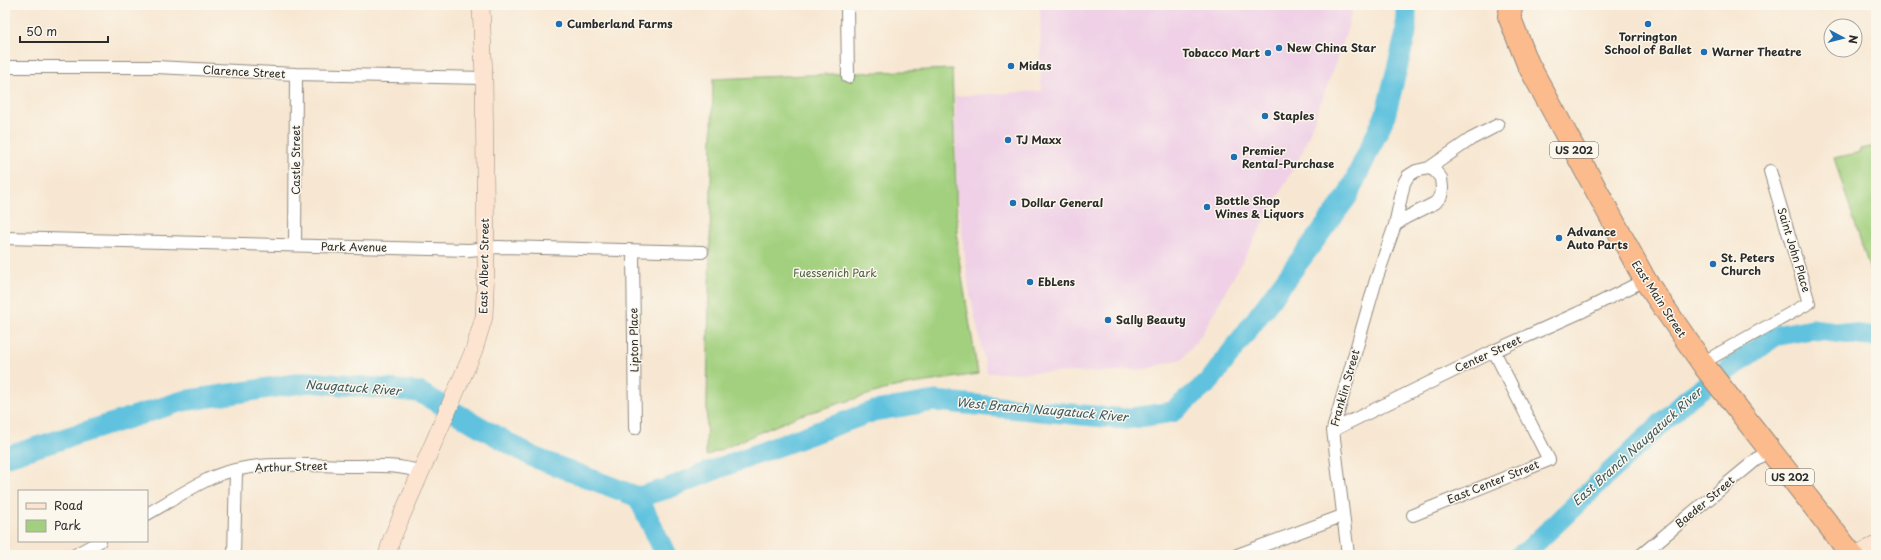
<svg xmlns="http://www.w3.org/2000/svg" width="1881" height="560" font-family="'Playpen Sans',sans-serif">
  <style>
    .built { fill: #efd0e6 }
    .green { fill: #a2d07e; stroke: #667e54 }
    .lines { fill: none; stroke-linecap: round; stroke-linejoin: round }
    .river { stroke: #60c2de; stroke-width: 21 }
    .street-casing { stroke: #91897e; stroke-width: 14 }
    .secondary-casing { stroke: #91897e; stroke-width: 18 }
    .highway-casing { stroke: #91897e; stroke-width: 24 }
    .street { stroke: #fff; stroke-width: 12 }
    .secondary { stroke: #fde4d1; stroke-width: 17 }
    .highway { stroke: #fbbb8c; stroke-width: 22 }
    .poi-dot { fill: #1f6fb2; stroke: #fbf7ec; stroke-width: 1.5 }
    .labels { text-anchor: middle; stroke-width: 3; stroke-linejoin: round; paint-order: stroke }
    .shield { fill: #fbf7ec; stroke: #696865; stroke-width: 1 }
    .shield-label { font-size: 10px; font-weight: bold; fill: #2b2b2b }
    .poi-label { font-size: 11px; font-weight: bold; fill: #2b2b2b; stroke: #fbf7ec; text-anchor: start }
    .street-label { font-size: 11px; fill: #2b2b2b; stroke: #fbf7ec }
    .park-label { font-size: 11px; fill: #4f5d44; stroke: #fbf7ec }
    .water-label { font-size: 12px; font-style: italic; fill: #3b5861; stroke: #fbf7ec }
  </style>
  <rect width="100%" height="100%" fill="#fbf7ec"/>
  <filter id="ink" filterUnits="userSpaceOnUse"><feTurbulence type="fractalNoise" baseFrequency=".025" numOctaves="2"/><feDisplacementMap in="SourceGraphic" scale="8" xChannelSelector="R" yChannelSelector="G"/><feConvolveMatrix kernelMatrix="1 2 1 2 8 2 1 2 1" color-interpolation-filters="sRGB"/></filter>
  <filter id="wash" filterUnits="userSpaceOnUse"><feTurbulence type="fractalNoise" baseFrequency=".012" numOctaves="4" result="noise"/><feDisplacementMap in="SourceGraphic" scale="16" xChannelSelector="R" yChannelSelector="G"/><feGaussianBlur stdDeviation="0.9" result="paint"/><feColorMatrix in="noise" values="0 0 0 0 0 0 0 0 0 0 0 0 0 0 0 0 0 1.4 0 .05"/><feComposite in="paint" operator="in"/></filter>
  <g filter="url(#wash)">
    <rect width="100%" height="100%" fill="#f7e7d2"/>
    <path class="built" d="M1040,5h314l-11,38 -41,110 -100,181 -20,25 -36,10 -40,3 -119,1 -18,-84 -12,-98 -2,-95 86,-5z"/>
    <path class="green" d="M952,69l6,184 20,121 -84,13 -96,29 -92,40 7,-377z
      M1876,146v143l-42,-131 26,-6v-3z"/>
    <g class="lines">
      <path class="river" d="M5,457l178,-56 126,-19 110,10 114,65 105,40
        M638,497l31,-9 50,-20 155,-57 61,-10 190,18 47,-7 37,-30 138,-185 38,-81 21,-83v-28
        M638,497l28,58
        M1520,555l7,-4 160,-152 88,-63 36,-7 65,8"/>
    </g>
  </g>
  <g filter="url(#ink)">
    <g class="lines">
      <g class="street-casing">
        <path id="street" d="M847,5l1,72
          M5,67h151l140,7 188,4
          M1429,168l42,-29 27,-14
          M5,238l464,12 29,-3 204,5
          M295,245l1,-171
          M633,251l2,177
          M1702,363l107,-60 -39,-132
          M1333,430l161,-79 89,-40 62,-31
          M147,514c22,-12 44,-27 66,-37 41,-17 89,-12 133,-11 25,0 51,-2 75,6
          M1413,515l136,-55 -55,-109
          M75,555l25,-14
          M234,555l2,-84
          M1237,555l105,-39
          M1348,555l-15,-125 43,-150 19,-55 9,-42 4,-7 8,-5 13,-3 6,3 6,7 1,10 -1,8 -6,7 -30,15 -10,7
          M1641,555l127,-105"/>
      </g>
      <g class="secondary-casing">
        <path id="secondary" d="M387,555l5,-17 82,-188 10,-33 2,-50 -2,-189 -3,-73
          M1855,555l21,-10"/>
      </g>
      <g class="highway-casing">
        <path id="highway" d="M1512,5l-3,11 19,48 117,216 60,87 147,188"/>
      </g>
      <use href="#street" class="street"/>
      <use href="#secondary" class="secondary"/>
      <use href="#highway" class="highway"/>
    </g>
  </g>
  <g class="poi-dot">
    <circle cx="559" cy="24" r="4"/>
    <circle cx="1648" cy="24" r="4"/>
    <circle cx="1279" cy="48" r="4"/>
    <circle cx="1704" cy="52" r="4"/>
    <circle cx="1268" cy="53" r="4"/>
    <circle cx="1011" cy="66" r="4"/>
    <circle cx="1265" cy="116" r="4"/>
    <circle cx="1008" cy="140" r="4"/>
    <circle cx="1234" cy="157" r="4"/>
    <circle cx="1013" cy="203" r="4"/>
    <circle cx="1207" cy="207" r="4"/>
    <circle cx="1559" cy="238" r="4"/>
    <circle cx="1713" cy="264" r="4"/>
    <circle cx="1030" cy="282" r="4"/>
    <circle cx="1108" cy="320" r="4"/>
  </g>
  <g class="labels">
    <g class="shield">
      <rect x="1550" y="142" width="48" height="16" rx="3"/>
      <rect x="1766" y="469" width="48" height="16" rx="3"/>
    </g>
    <g class="shield-label">
      <text x="1574" y="154">US 202</text>
      <text x="1790" y="481">US 202</text>
    </g>
    <g class="poi-label">
      <text x="567" y="28">Cumberland Farms</text>
      <text x="1648" y="41" text-anchor="middle">Torrington<tspan x="1648" dy="13">School of Ballet</tspan></text>
      <text x="1287" y="52">New China Star</text>
      <text x="1712" y="56">Warner Theatre</text>
      <text x="1260" y="57" text-anchor="end">Tobacco Mart</text>
      <text x="1019" y="70">Midas</text>
      <text x="1273" y="120">Staples</text>
      <text x="1016" y="144">TJ Maxx</text>
      <text x="1242" y="155">Premier<tspan x="1242" dy="13">Rental-Purchase</tspan></text>
      <text x="1215" y="205">Bottle Shop<tspan x="1215" dy="13">Wines &amp; Liquors</tspan></text>
      <text x="1021" y="207">Dollar General</text>
      <text x="1567" y="236">Advance<tspan x="1567" dy="13">Auto Parts</tspan></text>
      <text x="1721" y="262">St. Peters<tspan x="1721" dy="13">Church</tspan></text>
      <text x="1038" y="286">EbLens</text>
      <text x="1116" y="324">Sally Beauty</text>
    </g>
    <g class="street-label">
      <text transform="translate(244 72) rotate(3)" y="4">Clarence Street</text>
      <text transform="translate(296 160) rotate(-90)" y="4">Castle Street</text>
      <text transform="translate(354 247) rotate(1)" y="4">Park Avenue</text>
      <text transform="translate(1794 250) rotate(73)" y="4">Saint John Place</text>
      <text transform="translate(484 266) rotate(-89)" y="4">East Albert Street</text>
      <text transform="translate(1659 299) rotate(57)" y="4">East Main Street</text>
      <text transform="translate(634 340) rotate(-91)" y="4">Lipton Place</text>
      <text transform="translate(1488 354) rotate(-25)" y="4">Center Street</text>
      <text transform="translate(1345 388) rotate(-74)" y="4">Franklin Street</text>
      <text transform="translate(291 467) rotate(-2)" y="4">Arthur Street</text>
      <text transform="translate(1493 482) rotate(-22)" y="4">East Center Street</text>
      <text transform="translate(1705 502) rotate(-40)" y="4">Baeder Street</text>
    </g>
    <g class="park-label">
      <text x="835" y="277">Fuessenich Park</text>
    </g>
    <g class="water-label">
      <text transform="translate(353 388) rotate(4)" y="4">Naugatuck River</text>
      <text transform="translate(1042 410) rotate(5)" y="4">West Branch Naugatuck River</text>
      <text transform="translate(1637 447) rotate(-42)" y="4">East Branch Naugatuck River</text>
    </g>
  </g>
  <rect width="1881" height="560" fill="none" stroke="#fbf7ec" stroke-width="20"/>
  <rect x="18" y="490" width="130" height="52" fill="#fbf7ec" stroke="#a8a59f"/>
  <rect x="26" y="503" width="20" height="6" fill="#fde4d1" stroke="#a8a59f"/>
  <text x="54" y="510" font-size="12" fill="#2b2b2b">Road</text>
  <rect x="26" y="520" width="20" height="12" fill="#a2d07e" stroke="#a8a59f"/>
  <text x="54" y="530" font-size="12" fill="#2b2b2b">Park</text>
  <g transform="translate(1843 38) rotate(97)"><circle r="19" fill="#fbf7ec" stroke="#a8a59f"/>
  <path d="M0-3L7 15L0 10L-7 15Z" fill="#1f6fb2"/>
  <text y="-6" font-size="11" font-weight="bold" text-anchor="middle" fill="#2b2b2b">N</text>
  </g>
  <path d="M20 36v6h88v-6" fill="none" stroke="#2b2b2b" stroke-width="2"/>
  <text x="26" y="36" font-size="12" fill="#2b2b2b" stroke="#fbf7ec" stroke-width="3" paint-order="stroke">50 m</text>
</svg>
